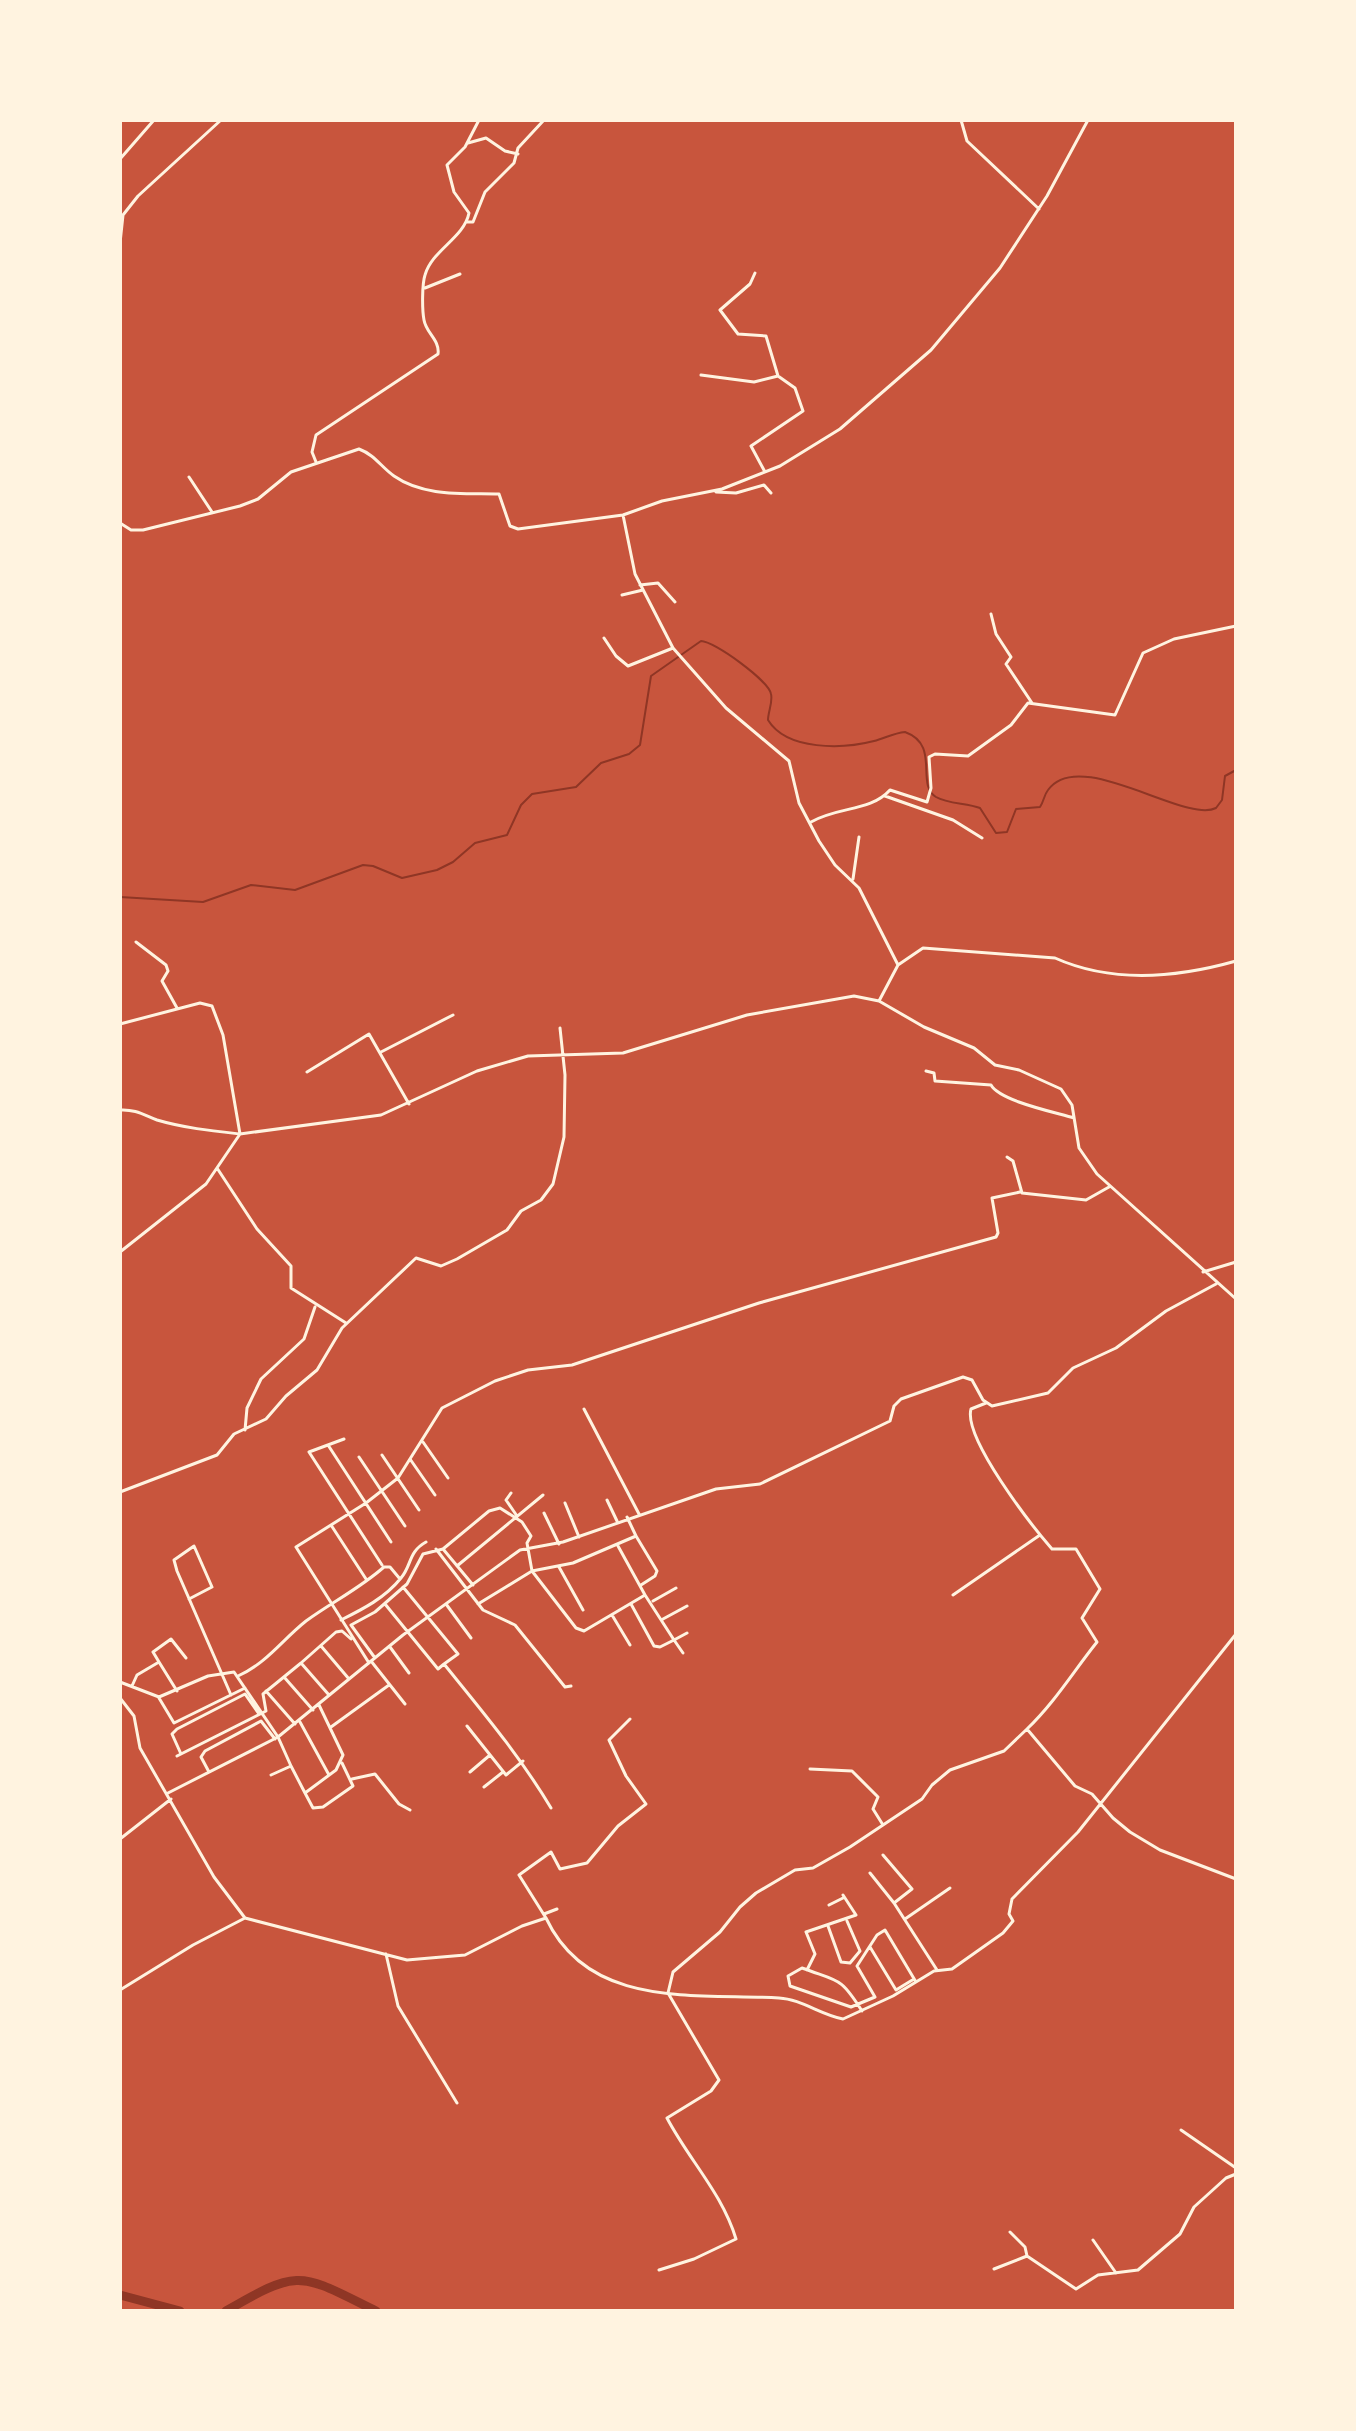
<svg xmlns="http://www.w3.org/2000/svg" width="1356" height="2431" font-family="Mulish,sans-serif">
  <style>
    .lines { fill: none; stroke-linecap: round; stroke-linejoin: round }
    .stream { stroke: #8f3625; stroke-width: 2 }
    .river { stroke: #8f3625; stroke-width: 9 }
    .minor { stroke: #fff3e0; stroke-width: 3 }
  </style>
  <rect width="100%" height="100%" fill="#c8553d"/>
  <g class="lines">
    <path class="stream" d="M120,897l83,5 48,-17 44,5 68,-25 10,1 29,12 35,-8 16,-8 22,-19 32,-8 14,-30 11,-11 44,-7 25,-24 28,-9 11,-9 11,-69 50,-35c13,0 68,40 70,53 2,8 -3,18 -3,26 19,31 75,29 106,21 11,-3 20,-8 31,-9 36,13 10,52 31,65 12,7 31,6 44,11l16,25 11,-1 9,-23 24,-2c4,-6 4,-12 8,-17 31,-44 137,34 168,18l6,-8 3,-24 11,-6"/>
    <path class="river" d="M120,2295l60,16
      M226,2311c75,-44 75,-37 150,0"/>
    <path class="minor" d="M961,120l6,21 72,68
      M468,143l18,-5 19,13 13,3
      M120,159l34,-39
      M467,222h6l12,-30 29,-29 4,-15 26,-28
      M120,243l3,-28 15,-19 83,-76
      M755,273l-5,11 -30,26 18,24 28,2 12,40 17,12 8,23 -52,35 14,26
      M425,288l35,-14
      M701,375l53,7 24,-6
      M316,462l-4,-10 4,-17 122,-81c2,-14 -12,-21 -14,-34 -2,-10 -2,-36 1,-45 7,-25 39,-37 44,-62l-15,-21 -7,-27 18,-18 14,-27
      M189,477l23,35
      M716,492l20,1 28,-8 7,8
      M623,515l12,59 38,74 53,60 63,53 10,42 20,38 16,24 24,23 39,77 -19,36
      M120,523l11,7h12l97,-24 18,-7 33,-27 68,-23c16,6 22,18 35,27 30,21 70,17 105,18l11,32 8,3 105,-14 39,-14 60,-12 58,-23 60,-37 91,-79 69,-82 47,-72 41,-76
      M640,585l18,-2 17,19
      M622,595l21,-5
      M991,614l5,20 15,23 -5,7 26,39
      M604,638l12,18 12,10 45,-18
      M885,796l68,24 29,18
      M811,822c28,-16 59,-10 79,-32l37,12 4,-14 -2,-31 6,-3 33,2 43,-31 17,-22 87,12 28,-62 31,-14 62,-13
      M853,879l6,-42
      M136,942l30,23 2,6 -6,10 15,27
      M898,965l25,-17 132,10c58,26 121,20 181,3
      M120,1024l80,-21 12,3 11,29 17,99c-27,-3 -56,-6 -83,-14 -13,-5 -22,-11 -37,-10
      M120,1026v8
      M381,1052l72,-37
      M926,1071l8,2 1,8 56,4c9,16 63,27 83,33
      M307,1072l62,-38 40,70
      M1007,1157l6,4 9,32 64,7 23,-13
      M217,1168l40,61 34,37v22l55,35
      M120,1252l86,-68 34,-50 141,-19 96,-44 51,-15 95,-3 124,-38 107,-19 25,5 45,26 50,21 21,17 24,5 42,19 11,16 7,43 18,26 139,125
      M1203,1272l33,-10
      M986,1403l-15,6c-8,29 61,117 81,140h24l24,40 -18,29 15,24c-24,30 -42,60 -70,87
      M584,1409l55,105
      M245,1430l2,-22 14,-29 43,-40 11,-32
      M344,1439l-35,13 73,113
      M423,1442l25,36
      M328,1445l63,97
      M382,1455l37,55
      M359,1457l46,69
      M410,1459l25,36
      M120,1492l97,-37 17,-21 32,-15 20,-23 31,-26 25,-42 74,-70 25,8 16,-7 50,-29 14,-19 20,-11 12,-16 11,-47 1,-62 -5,-47
      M511,1493l-5,7 11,16
      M607,1500l10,21
      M565,1503l14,34
      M544,1513l15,31
      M331,1525l35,54
      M636,1536l21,35 -2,5 -14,9
      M436,1549l47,61 32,15 50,62 6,-1
      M443,1549l46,-38 11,-3 22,14 9,14 -4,7 5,28 44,57 8,3 61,-36 -27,-49
      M457,1566l86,-71
      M559,1567l24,43
      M403,1587l55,67 -14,10
      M645,1595l29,45 13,-7
      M953,1595l87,-60
      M189,1599l23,-12 -18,-41 -20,14 3,11 54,124
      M653,1601l23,-13
      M385,1604l53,65 6,-5c38,47 76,92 107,144
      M446,1604l25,34
      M478,1604l54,-33 41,-8 63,-27 -9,-19
      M631,1604l23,42 6,1 14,-7 9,13
      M612,1615l18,30
      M663,1619l24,-13
      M341,1620c22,-11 44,-22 60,-42 11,-13 7,-26 25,-36
      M321,1646l28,33
      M390,1647l19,26
      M375,1658l-24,-33 24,-13 32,-28 16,-30 20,-5 30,36
      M371,1661l34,43
      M159,1662l-6,-10 18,-13 15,19
      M369,1663l-73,-116 70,-44 32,-25 44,-70 53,-27 33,-11 44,-5 187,-62 237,-66 2,-4 -6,-35 28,-6
      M238,1676c29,-13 44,-36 68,-55 26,-19 53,-32 78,-54h6l10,12
      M284,1677l29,33
      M120,1682l39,15 49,-21 26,-4 44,65 13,29
      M132,1686l5,-11 22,-13 18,29
      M266,1691l29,33
      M329,1695l-28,-32 35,-31 6,-1 9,8
      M120,1698l14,18 6,32 74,129 31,41 162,42 58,-5 57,-29 24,-8c43,92 151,75 233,80 22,1 42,17 64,21l50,-23 41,-25 18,-2 51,-36 10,-12 -4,-7 3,-15 66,-67 158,-198
      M159,1698l15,25 71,-35
      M319,1705l24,50 -7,15 -31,23 8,15 10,-1 30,-21 -11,-23
      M300,1722l29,53
      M467,1726l39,49 17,-14
      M331,1727l58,-42
      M181,1754l-9,-20 5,-5 68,-35 14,20
      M177,1756l89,-45 -3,-17 38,-31
      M810,1769l42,2 26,26 -5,12 10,16
      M209,1772l-8,-15 4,-6 56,-30 14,18
      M470,1772l20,-17
      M271,1775l20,-9 14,27
      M352,1779l23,-5 24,30 11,6
      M484,1787l19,-15
      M168,1793l110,-56 125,-102 117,-85 43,-8 153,-53 44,-5 130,-63 4,-15 7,-7 62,-22 9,3 11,20 9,6 56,-13 25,-25 43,-20 50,-37 50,-27
      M120,1839l51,-40
      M883,1855l29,34 -18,14
      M870,1873l24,30 43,67
      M829,1905l14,-7
      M544,1914l13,-5
      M546,1918l-27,-43 32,-23 9,17 27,-6 31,-37 28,-22 -20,-28 -17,-36 21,-21
      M905,1919l45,-31
      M828,1926l13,36 9,1 10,-12 -13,-30
      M870,1947l26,43 18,-11
      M386,1954l12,52 59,97
      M807,1970l8,-16 -9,-22 50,-17 -13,-20
      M120,1990l73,-45 52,-27
      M862,2011c-22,-35 -23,-29 -60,-43l-14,8 2,10 61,21 24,-10 -18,-31 20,-31 8,-5 31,52
      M1181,2130l55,38
      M1010,2232l15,15 2,9
      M1093,2240l23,33
      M994,2269l33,-13 49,33 22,-14 40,-5 42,-36 14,-27 32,-29 10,-4
      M659,2270l35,-11 42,-20c-14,-46 -47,-79 -69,-121l44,-27 8,-11 -51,-87 5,-21 47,-40 20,-25 16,-14 39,-23 18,-2 37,-21 72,-48 10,-14 18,-15 54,-19 23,-22 48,57 17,8 21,24 17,14 30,18 76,29"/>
  </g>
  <rect width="1356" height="2431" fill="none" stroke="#fff3e0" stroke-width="244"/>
</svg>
